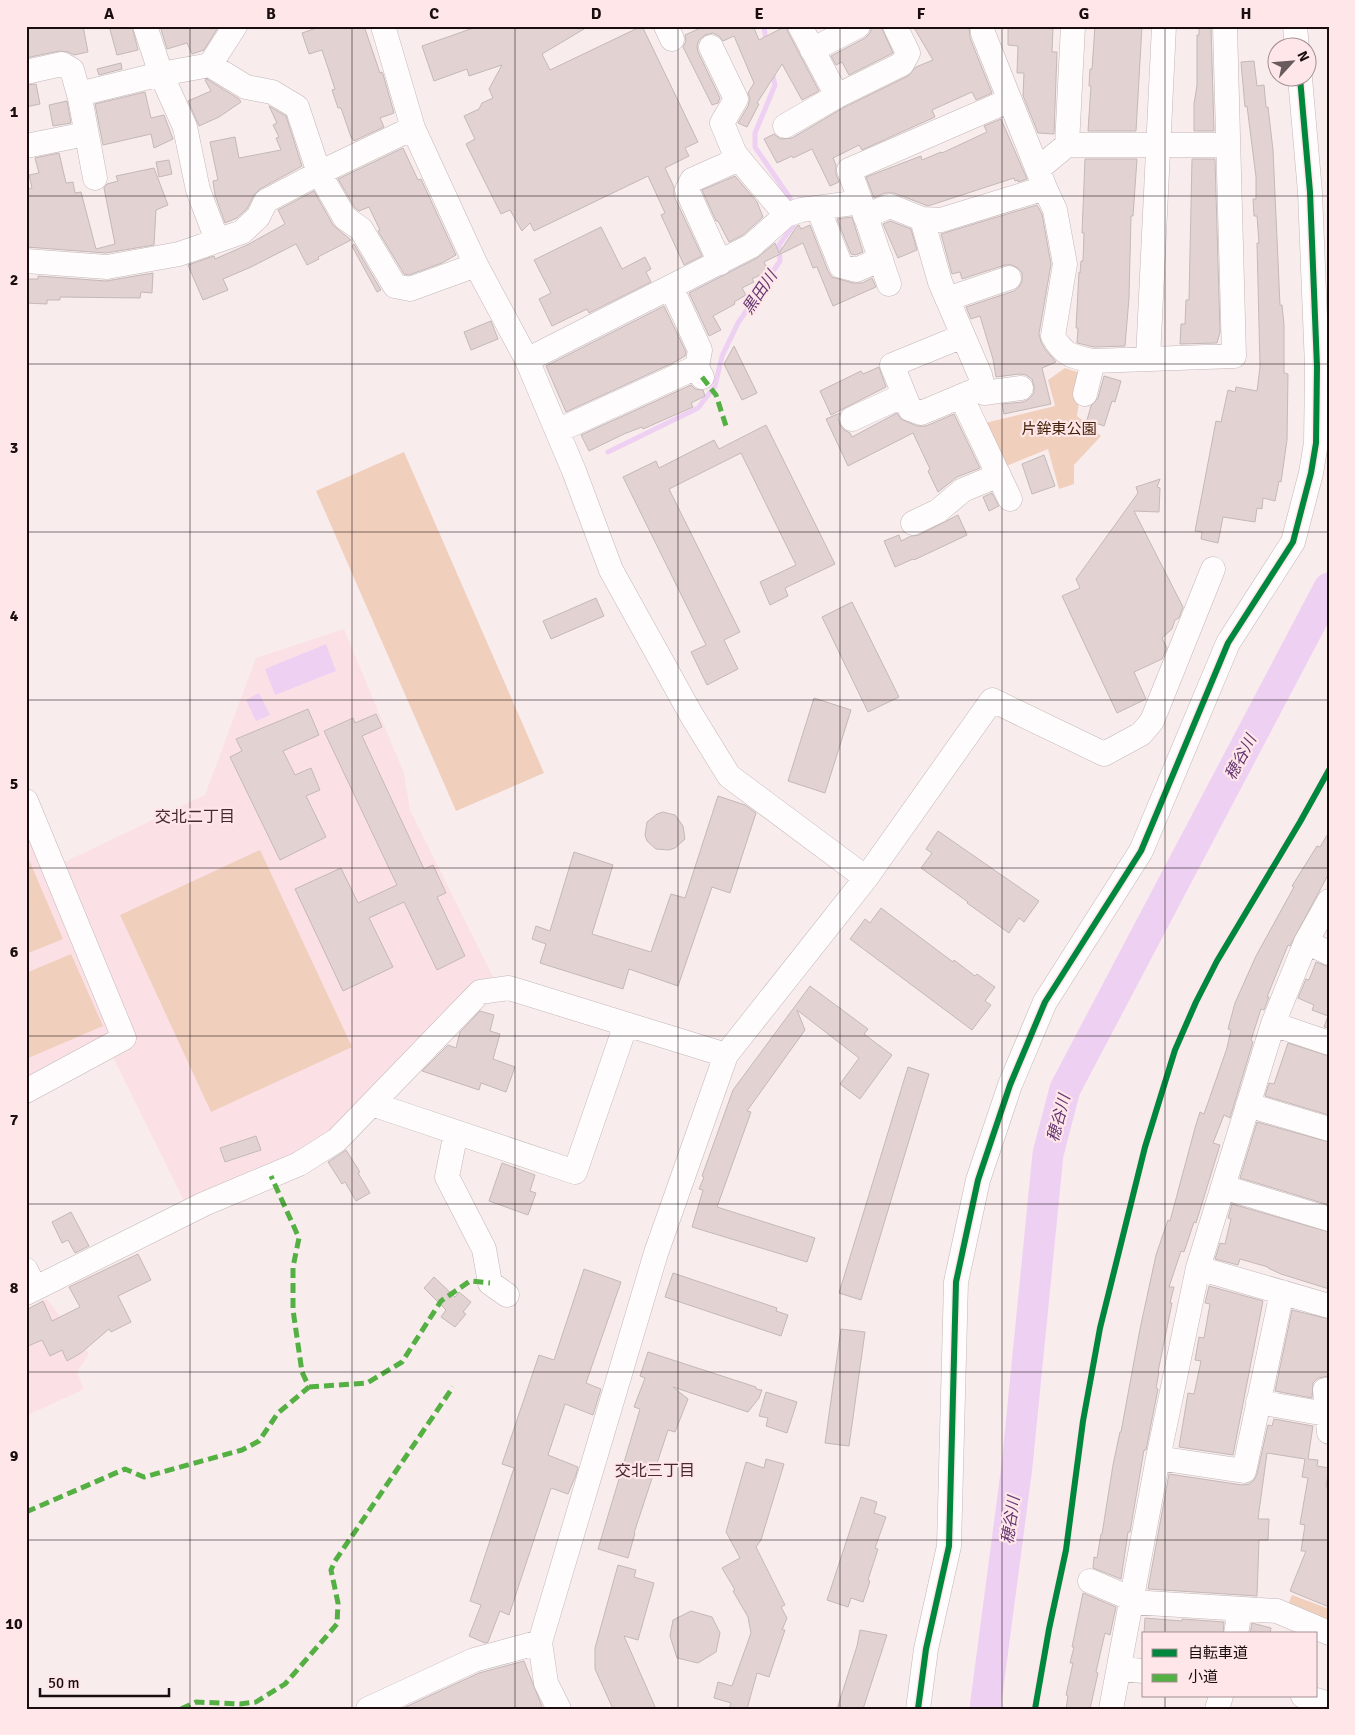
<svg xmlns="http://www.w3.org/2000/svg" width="1355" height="1735" font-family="Signika,'Noto Sans JP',sans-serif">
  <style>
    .built { fill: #fbe1e5 }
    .green { fill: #f1cfbd }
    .water { fill: #eed0f3 }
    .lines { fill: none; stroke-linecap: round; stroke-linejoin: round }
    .stream { stroke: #eed0f3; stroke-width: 5 }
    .river { stroke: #eed0f3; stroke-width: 31 }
    .building { fill: #e2d2d2; stroke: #c5b8b8 }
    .minor-casing { stroke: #c3b7b8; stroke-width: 25 }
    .path { stroke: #dedbdb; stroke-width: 3; stroke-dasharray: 1 4; stroke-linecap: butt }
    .minor { stroke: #fefcfc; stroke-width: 24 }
    .quiet { stroke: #55b044; stroke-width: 5; stroke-dasharray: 10 5; stroke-linecap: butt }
    .cycleway-casing { stroke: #fee6e9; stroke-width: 9 }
    .cycleway { stroke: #00873e; stroke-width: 6 }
    .grid { fill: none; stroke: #1a0d0f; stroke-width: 1; stroke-opacity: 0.55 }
    .labels { text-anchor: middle; stroke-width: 4.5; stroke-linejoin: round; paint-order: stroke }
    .park-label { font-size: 15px; fill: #432005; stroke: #fee6e9 }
    .water-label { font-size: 16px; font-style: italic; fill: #653772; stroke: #fee6e9 }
    .neighbourhood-label { font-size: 16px; fill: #472a30; stroke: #fee6e9 }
    .neatline { fill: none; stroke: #1a0d0f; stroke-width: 2 }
    .grid-label { font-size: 16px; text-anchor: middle; font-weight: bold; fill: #1a0d0f }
  </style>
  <rect width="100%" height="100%" fill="#f8eced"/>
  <path class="built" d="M344,629l60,144 6,37 89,179 -162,151 -148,71 -81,-164 -82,44v-290l28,66 151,-72 51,-137z
    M47,1299l42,55 -12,18 7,17 -58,27v-107z"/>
  <path class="green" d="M1065,368l18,6 -6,42 24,20 -27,29v19l-15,5 -11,-40 -44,18 -23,-43 74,-18 -7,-26z
    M404,452l140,321 -88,38 -140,-320z
    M260,850l92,197 -141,65 -91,-197z
    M26,853l37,86 -37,15z
    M71,954l32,72 -77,33v-86z
    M1292,1595l37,14v12l-41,-16z"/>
  <path class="water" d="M326,644l10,27 -61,24 -10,-26z
    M259,693l11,22 -14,6 -10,-21z"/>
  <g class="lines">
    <path class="stream" d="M764,26l2,16
      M772,72l3,13 -20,48v14l35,51 1,8
      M608,452l90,-44 17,-22 7,-30 16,-33 42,-62 -1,-16 14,-19 -1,-7"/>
    <path class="river" d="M985,1709l32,-243 31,-312 17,-65 264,-501"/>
  </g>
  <path class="building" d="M26,26h57l5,26 -14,3 -6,-3 -9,-1 -33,7z
    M109,26h23l6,24 -21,5z
    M160,26h59l-15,24 -12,4 -5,-11 -20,6z
    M322,26h42l16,47 2,-1 1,2 11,39 -14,5 4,9 -30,14 -3,-4 -10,-29h-3l-6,-18 3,-1 -13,-39 -13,4 -7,-21z
    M479,26h110l-47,28 8,16 92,-44 56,116 -13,6 4,8 -24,12 9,19v9l28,60 -18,9 -23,-50 4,-2 -17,-37 -114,55 -4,-8 -8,8 -12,-21 -9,4 -35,-70 9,-5 -11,-23 15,-7 3,-6 11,-5 -4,-9 13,-24 -33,11 -2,-7 -33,12 -12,-35z
    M705,26h52l-3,2 5,12 27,-14 2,6 31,59 -17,9 -20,-36 -25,39 2,1 -12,23 -9,-4 10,-17 2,-7 -2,-6 6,-10 -20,-47 -11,5 -4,-5 -6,-3 -8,2 -6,5 -2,6 1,6 22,46 -2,5 -6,2 -29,-58 3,-6 -1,-6z
    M872,26h9l12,27 -44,22 -7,-13 -6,3 -5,-9 34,-18 5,-5z
    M913,26h56l1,12 22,55 -16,7 -4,-8 -40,18 3,7 -73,33 -3,-5 -26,13 3,7v9l3,8 -9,4 -18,-37 -19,9 -1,-2 -15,7 -13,-24 10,-5 6,5 12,-1 51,-30 65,-32 8,-9 17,-7z
    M1008,26l45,2 -1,24h5l-3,82 -16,-1 -15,-37 1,-23h-7l1,-27 -10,-1z
    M1095,26h47l-6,105h-48l3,-45h-2l1,-17h2z
    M1199,26h12l3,105h-20v-27l3,-19v-50h2z
    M1254,61l3,25 7,-1 2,22h2l5,43 7,155h2l2,20v48l4,1 -1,66 -6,42 -2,-1 -4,20 -12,-3 -1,11 -5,-1 -2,14 -32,-5 -5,26 -17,-4 1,-7 -7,-1 21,-110 5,1 7,-32 7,2 1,-5 21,4 3,-24 -3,-124h2l-2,-27h-3l-1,-17h3v-22l-9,-71 -2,1 -4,-45z
    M121,63l1,6 -23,6 -2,-6z
    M207,79l32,20 2,3 -22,15 -20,9 -11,-25 23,-10 -6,-11z
    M36,84l4,20 -14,3v-22z
    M145,92l6,26 13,-3 9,24 -19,9 -3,-14 -48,11 -8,-41z
    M67,101l4,22 -18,3 -4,-21z
    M269,106l17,10 16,50 -42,23 -6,6 -7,14 -10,9 -12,5 -10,-28 -2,-14 5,-1 -8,-38 25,-5 4,21 42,-8 -5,-12 3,-1 -6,-12 4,-2z
    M1001,119l26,60 -9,3v-2l-3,1 -1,-3 -86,28 -34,-13h-9l-11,5 -8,-21 55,-21 1,4 19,-8 1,1 45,-21 -3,-6z
    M403,148l15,32 3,-1 35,76 -14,8 -33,12 -5,-1 -26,-43 2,-1 -11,-23 -10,4 -4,-3 -17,-29z
    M59,153l7,30 7,-1 2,11 6,-1 15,57 19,-5 -11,-56 3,-4 11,-3 -2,-5 38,-8 14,37 -12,5 -2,35 -48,8 -80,-6v-58l6,-1 -3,-13 10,-2 -4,-15z
    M1085,159h52l-4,57h-2l-2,82 -4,48 -31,1 -17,-4 1,-15h-2l3,-56 1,1 1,-12h2l1,-28h-2z
    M1192,159h23l5,173 -3,11 -37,1 1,-20h4l1,-24h3z
    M169,160l3,14 -13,3 -3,-15z
    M735,176l22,26 6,15 -20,18 -14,7 -11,-21h-2l-14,-31z
    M314,191l19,34 18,15 -33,17 1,2 -12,6 -11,-21 -45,23 -28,12 5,11 -25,10 -15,-35 26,-9 1,3 32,-14 38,-21 -7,-14z
    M1037,205l5,9 9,50 -12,70 2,8 4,7 11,13 -14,6 9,36 -47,10 -2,-10 21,-2 6,-3 5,-6v-7l-2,-7 -6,-4 -7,-1 -23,3 -3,-18 -13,-43 -9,3 -5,-12 48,-16 5,-4 3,-6v-8l-4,-5 -6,-3h-7l-43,14 -2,-7 -8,2 -11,-40z
    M852,217l11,35 -8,3 -4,-1 -14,-35z
    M890,221l21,8 6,21 -19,8 -15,-34z
    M799,225l2,4 9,-4 18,46 4,6 21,6h9l10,-5 4,9 -43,19 -16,-39 -4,1 -10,-25 -39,19 4,9 -16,8 2,3 -12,6 4,7 -12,7 1,2 -22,12 8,14 -12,6 -20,-43 68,-35 18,-15 4,10 18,-27z
    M601,227l21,42 23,-12 6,12 -5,3 5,10 -62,31 -2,-4 -35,17 -13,-27 12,-6 -17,-33z
    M354,244l27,46 -4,2 -25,-46z
    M153,273l-1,20 -11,-1 -1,6 -80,-1v3h-13v4l-21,-1 1,-24h11v-3l68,5z
    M664,306l22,46 -1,4 -12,7 -107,49 -20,-46z
    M491,321l7,18 -27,11 -7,-18z
    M734,346l23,47 -15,7 -18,-36z
    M879,367l7,20 -55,28 -11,-24 41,-20 2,3z
    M1104,376l17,5 -6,21 -3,-1 -8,25 -17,-6 4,-14 7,-8z
    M691,385l4,4 8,1 2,6 -14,7 2,4 -50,22 -1,-2 -18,7 -35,17 -8,-16z
    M840,413l-2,5 2,7 4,5 6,3 2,4 45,-24 4,6 16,7h9l28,-12 26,54 -23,9 -19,15 -10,-21 2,-2 -17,-36 -65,33 -22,-47z
    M766,425l69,139 -50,24 3,8 -18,9 -10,-23 36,-17 -55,-112 -72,36 71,143 -16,8 14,29 -31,16 -16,-33 15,-7 -83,-168 33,-16 3,7 55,-28 5,9z
    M1044,455l11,31 -23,8 -10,-30z
    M1160,479l-3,8 3,1 -1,24 -25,-1 49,96 -4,11 -4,2 -3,9 -10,9 5,10 -5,11 -28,13 12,27 -29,14 -55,-117 18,-8 -4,-9 62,-86 -2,-6z
    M992,493l7,13 -10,5 -6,-14z
    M958,515l9,20 -53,25 -1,-1 -18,8 -11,-26 15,-6 2,6 10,-5 8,-1z
    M596,598l8,18 -53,23 -8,-18z
    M852,602l47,95 -31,15 -46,-95z
    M814,698l37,12 -26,83 -37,-12z
    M308,709l11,26 -36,16 12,24 16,-7 9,22 -14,6 20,41 -46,23 -50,-103 12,-6 -6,-12z
    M376,714l6,13 -20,9 62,133 9,-4 13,28 -9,4 28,59 -28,14 -33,-68 -35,16 24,49 -50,24 -48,-102 46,-21 17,35 39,-18 -73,-154 29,-13 2,5z
    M718,796l27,9 11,8 -26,80 -18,-6 -34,99 -49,-17 -6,20 -83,-26 6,-19 -14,-5 4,-13 14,5 24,-79 39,13 -21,69 59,18 20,-58 14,4z
    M663,812l12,3 8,11 2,13 -10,9 -6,2 -13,-1 -9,-8 -2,-6 2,-13 10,-8z
    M938,831l101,70 -15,21 -5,-4 -10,15 -42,-30 1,-1 -47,-34 11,-15 -6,-4z
    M1329,832v41l-39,73 -2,-1 -21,52h2l-5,13 -3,-1 -10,31 2,2 -23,76 -6,-3 -11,28 7,2 -24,78 -2,-1 -10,30 -3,-1 -12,36h5l-4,16h2l-14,69h1l-3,16 2,1 -3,15 -9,46h-2l-14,82h-2l-7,47 -28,-11 1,-11 3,1 4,-24h1l11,-69 7,-33h1l19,-103 16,-74 12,-35 2,1 25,-93 5,-16 4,2 23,-66 4,-18 -3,-1 7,-26 21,-47 38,-69 -2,-1 25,-40 3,1z
    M881,908l72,54 1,-2 21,16 2,-2 18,13 -10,14 6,4 -19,25 -122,-91 15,-20 5,4z
    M1316,962l13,5v61l-5,-1 4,-11 -16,-6 2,-5 -16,-7 8,-19 3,1z
    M810,986l58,43 -4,5 28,21 -32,44 -20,-15 19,-26 -62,-48 8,20 -58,81 4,1 -34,95 98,31 -8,24 -115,-35 11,-37 -4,-1 5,-12 -2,-1 31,-86z
    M480,1011l14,4 -4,16 10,3 -7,25 22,8 -9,25 -25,-9 -2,7 -57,-19 26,-26 8,3 4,-16z
    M1288,1043l41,13v59l-64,-19 4,-13 5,1z
    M908,1067l21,7 -68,226 -22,-7z
    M1257,1122l72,20v63l-89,-27z
    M256,1136l5,14 -36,12 -5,-14z
    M346,1150l14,22 -2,1 12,20 -14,8 -11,-19 -3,2 -14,-22z
    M502,1163l33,12 -5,16 6,2 -8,22 -39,-14z
    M1232,1204l97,28v57l-48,-15 -13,-6v-1l-28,-8 -2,6 -23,-6 5,-16 5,1 6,-25 -3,-1z
    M71,1212l18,34 -14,7 -7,-13 -6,3 -10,-21z
    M138,1254l13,26 -33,16 13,26 -20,10 -2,-3 -28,24 -14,8 -5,-11 -12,6 -8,-16 -16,7v-37l17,-9 9,20 28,-14 -11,-20z
    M584,1269l37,13 -35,101 15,6 -8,26 -28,-11 -17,51 30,12 -2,8 -8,19 -17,-6 -42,127 -9,-4 -12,31 -3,1 -16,-7 12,-31 -11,-4 44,-133 -12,-4 37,-109 15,5z
    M673,1273l104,35 -1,3 12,4 -7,21 -116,-39z
    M434,1277l21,20 4,-5 12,10 -8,10 3,2 -11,13 -14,-10 5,-7 -22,-22z
    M1209,1286l54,15 -30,154 -54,-8 9,-54 6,1 7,-33 -6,-1 4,-23 5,1 6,-34 -5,-1z
    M1292,1310l37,9v57l-11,2 -5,5 -1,15 -37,-7z
    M841,1329l24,3 -16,114 -24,-3z
    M648,1352l108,35v2l6,1 -3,8 -11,14 -75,-25 15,12 -13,33 -7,-2 -34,103h1l-7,25 -30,-9 42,-140 -6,-2 11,-29 -5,-2z
    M766,1392l31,10 -10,31 -21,-7 2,-8 -9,-2z
    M1274,1419l39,7 -5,33 10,1 -1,6 12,2 -3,19h3v120l-39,-16 16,-40h-5l4,-26 -5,-1 8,-46 -6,-1 3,-18 -38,-6 -9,66h11l-1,21h-9l-2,56 -109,-7 21,-115 73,11 7,-1 5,-4 3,-6 11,-49 4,1z
    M766,1459l18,5 -23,76 -5,7 29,58 -4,2 6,11 -5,12h3l-16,47 -12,-4 -10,36h-18l2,-6 -17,-5 4,-16 14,4 19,-53 -3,-16 -15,-26 2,-1 -13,-22 18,-10 -14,-26 20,-70 18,6z
    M861,1497l16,5 -3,11 12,4 -11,31 3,1 -10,31 2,1 -7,21 -12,-4 -3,9 -21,-7z
    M618,1565l18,5 -2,7 20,6 -16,57 -14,-4 32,73h-43l-18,-40v-21z
    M1083,1593l33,14 -6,28 -5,-2 -9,39 2,1 -8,36h-24l2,-13 -2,-1 7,-32h-3l4,-16h-2z
    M691,1611l21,6 8,16 -4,19 -18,11 -21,-5 -7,-22 3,-16z
    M1145,1618l37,3v-2l42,3 -1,12h-79z
    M1252,1623l19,5 -1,6h-20z
    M860,1630l27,5 -24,74h-26l20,-63z
    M524,1661l19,48h-142l78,-36z"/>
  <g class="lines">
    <g class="minor-casing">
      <path id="minor" d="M145,26l16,48 49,-9 36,22 26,5 25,15 22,66 26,45 16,11 34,57 15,3 66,-24
        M383,26l30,102 63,137 51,95 47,111 37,99 81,146 37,60 137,102
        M666,26l6,13
        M800,26l37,70
        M982,26l1,7 62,155 10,22 10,54 -12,72c10,19 20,21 40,25l141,-5 -9,-330
        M1295,26l2,22
        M711,47l25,52 -14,24 13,31 51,61
        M812,50l46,-24
        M210,65l25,-39
        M26,72l36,-8 10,6 8,28 15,80
        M79,94l82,-20 24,53 13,63 19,50
        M785,126l52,-30 65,-32 6,-11 -13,-27
        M1067,145l6,-119
        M26,146l60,-12
        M1038,169l29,-24h161
        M861,202l28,82
        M818,208l23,58 15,4 25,-11
        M865,216l25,-10 32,13 19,1 104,-32
        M922,219l18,63 40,93 4,18 37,-5
        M26,261l81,6 72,-13 63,-22 16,-15 8,-16 53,-28 94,-45
        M720,263l-33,-73 5,-10 47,-21
        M671,287l29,63 -3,17 5,10
        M947,299l62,-21
        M963,336l-71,29 18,44 11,4 62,-26
        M1148,359l16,-333
        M527,360l224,-114 35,-31 15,-5 60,-8 -12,-32 161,-70
        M1085,394l8,-33
        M961,396l49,103
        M852,419l52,-24
        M557,431l140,-64
        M913,523l25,-12 25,-21 36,-15
        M26,801l98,237 -98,53
        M1306,942l23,11
        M1273,1024l56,19
        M372,1104l203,68 51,-148
        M1248,1105l81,24
        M456,1132l-9,45 37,72 6,34 17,12
        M1223,1187l106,32
        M1198,1268l131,38
        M26,1270l9,18
        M26,1293l178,-89 95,-40 38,-24 143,-148 29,-4 217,67
        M1329,1390h-4l4,42
        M1258,1402l68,12
        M1158,1458l86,13 38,-179
        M1090,1581l42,18
        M1131,1602l146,9 52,22
        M1236,1634l4,-25
        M1120,1669l24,2
        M1303,1696l26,8
        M368,1709l106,-49 66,-18
        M559,1709l-13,-26 -6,-41 116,-389 70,-198 140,-177 126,-178 112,54 37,-20 11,-13 61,-152
        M918,1709l8,-60 23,-103 7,-264 22,-102 32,-95 35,-83 96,-151 87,-208 65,-101 18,-69 5,-30 1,-76 -7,-175 -10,-114
        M1111,1709l47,-251 40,-190 75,-244 33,-82 23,-41
        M1217,1709l4,-13"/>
    </g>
    <path class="path" d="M1035,1709l14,-80 17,-79 17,-129 17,-93 45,-181 30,-97 21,-48 21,-41 83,-139 29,-52"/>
    <use href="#minor" class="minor"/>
    <path class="quiet" d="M702,377l14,18 10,31
      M309,1387l58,-4 35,-21 39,-61 29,-20 20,2
      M26,1512l99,-43 19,8 98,-27 17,-9 19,-28 31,-26 -7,-15 -9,-62v-43l6,-29 -28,-62
      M181,1709l15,-7 44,2 16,-2 29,-18 52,-60 1,-21 -7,-33 4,-9 118,-174"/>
    <g class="cycleway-casing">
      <path id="cycleway" d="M918,1709l8,-60 23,-103 7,-264 22,-102 32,-95 35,-83 96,-151 87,-208 65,-101 18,-69 5,-30 1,-76 -7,-175 -10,-114
        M1035,1709l14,-80 17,-79 17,-129 17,-93 45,-181 30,-97 21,-48 21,-41 83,-139 29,-52"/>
    </g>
    <use href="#cycleway" class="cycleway"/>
  </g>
  <path class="grid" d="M190,26v1683M352,26v1683M515,26v1683M678,26v1683M840,26v1683M1002,26v1683M1165,26v1608M26,196h1303M26,364h1303M26,532h1303M26,700h1303M26,868h1303M26,1036h1303M26,1204h1303M26,1372h1303M26,1540h1303M1165,1696v13"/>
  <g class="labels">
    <g class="park-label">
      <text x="1059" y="434">片鉾東公園</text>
    </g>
    <g class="water-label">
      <text transform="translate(759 292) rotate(-56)" y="6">黒田川</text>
      <text transform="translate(1240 757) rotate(-62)" y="6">穂谷川</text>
      <text transform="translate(1058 1118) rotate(-75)" y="6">穂谷川</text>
      <text transform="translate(1010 1520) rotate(-82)" y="6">穂谷川</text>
    </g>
    <g class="neighbourhood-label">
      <text x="195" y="822">交北二丁目</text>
      <text x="655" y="1476">交北三丁目</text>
    </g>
  </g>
  <rect width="1355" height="1735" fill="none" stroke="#fee6e9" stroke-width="55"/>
  <rect x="1142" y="1632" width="175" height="65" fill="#fee6e9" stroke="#a38f92"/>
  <rect x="1152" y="1649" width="25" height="8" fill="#00873e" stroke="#a38f92"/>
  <text x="1188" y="1658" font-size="15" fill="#1a0d0f">自転車道</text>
  <rect x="1152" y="1674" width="25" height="8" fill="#55b044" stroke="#a38f92"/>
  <text x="1188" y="1682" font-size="15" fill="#1a0d0f">小道</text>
  <g transform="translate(1292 62) rotate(64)"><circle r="24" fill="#fee6e9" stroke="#a38f92"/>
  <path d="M0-4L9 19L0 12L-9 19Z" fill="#685b5d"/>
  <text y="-8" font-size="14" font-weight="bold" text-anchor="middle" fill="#1a0d0f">N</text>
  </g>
  <path d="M40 1688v8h129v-8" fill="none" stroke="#1a0d0f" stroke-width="2.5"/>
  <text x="48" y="1688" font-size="15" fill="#1a0d0f" stroke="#fee6e9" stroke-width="4" paint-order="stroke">50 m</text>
  <rect x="28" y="28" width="1300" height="1680" class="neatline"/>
  <g class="grid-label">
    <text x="109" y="19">A</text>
    <text x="271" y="19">B</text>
    <text x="434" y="19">C</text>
    <text x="596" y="19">D</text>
    <text x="759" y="19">E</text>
    <text x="921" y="19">F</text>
    <text x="1084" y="19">G</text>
    <text x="1246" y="19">H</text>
    <text x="14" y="117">1</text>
    <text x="14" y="285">2</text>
    <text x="14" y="453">3</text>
    <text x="14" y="621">4</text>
    <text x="14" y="789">5</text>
    <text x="14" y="957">6</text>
    <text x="14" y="1125">7</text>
    <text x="14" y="1293">8</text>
    <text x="14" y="1461">9</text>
    <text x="14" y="1629">10</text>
  </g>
</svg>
